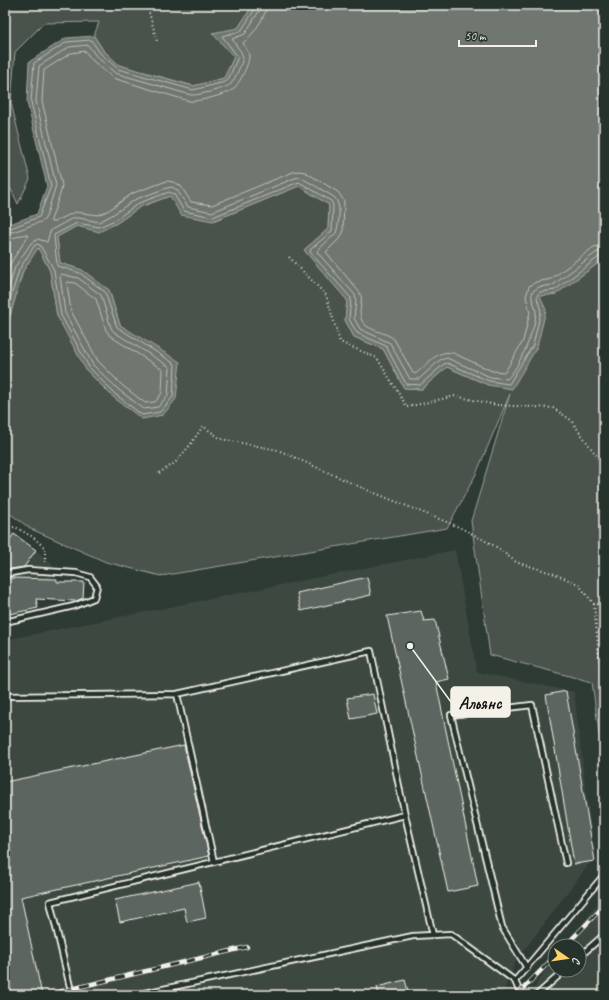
<svg xmlns="http://www.w3.org/2000/svg" width="609" height="1000" font-family="Caveat,sans-serif">
  <style>
    .built { fill: #3c4841 }
    .green { fill: #48524c; stroke: #9ea29a }
    .water { fill: #6f7770; stroke: #a4a8a0 }
    .lines { fill: none; stroke-linecap: round; stroke-linejoin: round }
    .shore { stroke: #bfc0b8; stroke-width: 1 }
    .building { fill: #5c655e; stroke: #f4f1e8 }
    .lane-casing { stroke: #f4f1e8; stroke-width: 8 }
    .path { stroke: #f4f1e8; stroke-width: 2; stroke-dasharray: 1 3; stroke-linecap: butt }
    .lane { stroke: #26332d; stroke-width: 4.5 }
    .rail-casing { stroke: #f4f1e8; stroke-width: 4.5 }
    .rail { stroke: #26332d; stroke-width: 3; stroke-dasharray: 9; stroke-linecap: butt }
    .leader { fill: none; stroke: #f4f1e8; stroke-width: 1.5 }
    .callout-dot { fill: #f4f1e8; stroke: #26332d; stroke-width: 1.5 }
    .callout { fill: #f4f1e8; stroke: #f4f1e8; stroke-width: 1.5 }
    .callout-label { font-size: 18px; text-anchor: middle; font-weight: bold; fill: #111 }
  </style>
  <rect width="100%" height="100%" fill="#2e3b34"/>
  <filter id="ink" filterUnits="userSpaceOnUse"><feTurbulence type="fractalNoise" baseFrequency=".025" numOctaves="2"/><feDisplacementMap in="SourceGraphic" scale="8" xChannelSelector="R" yChannelSelector="G"/><feConvolveMatrix kernelMatrix="1 2 1 2 8 2 1 2 1" color-interpolation-filters="sRGB"/></filter>
  <g filter="url(#ink)">
    <path class="built" d="M5,526l47,37 -1,21 -46,13z
      M455,550l22,122 97,20 20,165 -78,104 -14,34h-497v-355z
      M604,896v99h-71l4,-13 18,-23v11h24v-24h-14z"/>
    <path class="green" d="M5,5h248l-15,23 -4,29 -10,21 -30,8 -75,-21 -16,-15 -9,-14 5,-14 -55,1 -29,29 -4,51 19,76 -12,25 -13,-27z
      M299,186l30,19 -1,24 -24,21 43,50 -2,20 9,17 29,12 21,39 18,1 25,-22 41,18 52,-89 16,-2 48,-35v510l-12,-87 -102,-27 -19,-134 39,-127 -34,80 -29,54 -286,48 -55,-14 -75,-33 -26,-19v-187l5,-7 13,-45 15,-24 12,24 7,45 91,28 -28,-19 -11,-35 -27,-20 -22,-7 -3,-26 20,-11 22,5 18,-8 23,-16 30,-11 43,25z"/>
    <path class="water" d="M253,5h351v254l-48,35 -16,2 6,14 -9,37 -25,42 -24,-4 -41,-18 -25,22 -18,-1 -21,-39 -29,-12 -9,-17 2,-20 -43,-50 24,-21 1,-24 -30,-19 -86,35 -32,-6 -11,-19 -30,11 -23,16 -18,9 -22,-6 -20,11 3,26 22,7 27,20 11,35 60,37 -4,37 -13,16 -21,4 -29,-22 -27,-27 -29,-54 -7,-45 -12,-23 -15,23 -13,45 -5,7v-111l5,12 27,-10 10,-28 -20,-84 2,-40 37,-24 28,-2 9,14 16,15 74,21 31,-8 10,-21 -22,-24 26,-5z"/>
    <g class="lines">
      <path class="shore" d="M267,5c-1,12 -15,31 -24,38 2,4 6,8 6,14 0,7 -11,30 -17,33 -8,5 -34,12 -43,11l-76,-23 -21,-18 -7,-9 -14,2 -27,17 -2,31 20,84 -1,6 -10,29v2h3l21,-10 23,3 11,-5 24,-17 34,-12 6,1 7,3 11,17 21,3 81,-33 6,-1 6,1 33,20 6,9 -1,32 -4,6 -13,13 34,41c4,8 -2,16 1,25 3,13 24,13 33,21l19,34 2,1c12,-8 21,-25 38,-21l39,18 13,1 18,-31 7,-29 -4,-15 3,-11 7,-4 15,-3 43,-32 10,-2
        M5,224l2,3 4,1 28,-11 12,-31 -20,-84 3,-39 33,-21 24,-2 9,13 18,16 75,21 32,-8 3,-2 10,-23 -16,-21 19,-5 14,-22 1,-4
        M5,231l8,1 30,-11 3,-4 10,-32 -20,-84 3,-35 30,-19 19,-2 8,11 19,17 76,22c6,1 36,-7 40,-11 4,-5 11,-21 12,-27l-2,-5 -9,-13 13,-5 14,-23 2,-6
        M5,238h8l13,-4 2,2 -18,28 -5,15
        M61,274l17,4 23,17 10,33 3,4 56,35 -2,28 -10,12 -14,2 -25,-19 -26,-25 -28,-52 -5,-37z
        M68,282l7,1 21,16 10,31 4,6 53,34 -1,23 -7,9 -10,1 -22,-17 -25,-25 -27,-50 -4,-27z
        M5,301l10,-34 16,-24 7,-4 9,3 2,-7 2,-5 22,-12h6l20,4 13,-7 24,-16 31,-11 5,-1 5,3 11,17 24,5 83,-34 5,-1 34,20c8,7 5,26 2,36l-18,17 -1,2 38,43 1,6 -2,17 6,11 30,14 20,36h9l21,-19 7,-2 43,19 17,2c12,-11 29,-51 29,-67 0,-8 -7,-13 -3,-21l6,-4 14,-2 44,-33 7,-1
        M5,316l14,-46 15,-24 3,-2 3,1 14,25 7,45 28,52 26,27 27,21 18,-3 13,-15 2,-33 -58,-37 -12,-35 -25,-19 -23,-7 -3,-31 23,-12 22,4 16,-7 24,-17 30,-11 5,2 10,17 29,6 86,-35 32,19 2,4 -1,26 -21,18 -1,3 41,46 -2,21 8,14 29,13 20,38 14,1 24,-21 3,-1 42,18 20,3 24,-39 8,-34 -4,-13 1,-4 2,-2 15,-2 45,-34h4"/>
    </g>
    <path class="building" d="M14,534l22,16 -12,17 -14,2 -5,-3v-20z
      M367,577l4,18 -70,16 -4,-18z
      M11,578l46,1v3h27l-1,16 -7,3 -40,-2 2,9 -33,7v-36z
      M421,611l3,10 11,-1 14,59 -13,3 42,204 -30,6 -61,-276z
      M566,691l29,170 -21,3 -28,-169z
      M373,694l4,20 -26,5 -4,-21z
      M184,745l25,111 -188,41 21,98h-37v-213z
      M199,882l7,36 -19,4 -3,-14 -64,14 -5,-22z
      M405,980l4,15h-30l-2,-8z"/>
    <g class="lines">
      <g class="lane-casing">
        <path id="lane" d="M5,574l23,-4 48,3 14,4 7,9 -3,12 -20,8 -69,16
          M5,696l172,-2
          M214,862l-37,-168 194,-43 34,164
          M579,957l25,-22
          M527,968l-25,-41 -51,-212 81,-10 34,158
          M72,995l-22,-93 355,-87 28,120
          M135,995l278,-59 38,-2 64,47
          M521,995l-6,-14 89,-106
          M537,995l28,-25"/>
      </g>
      <path class="path" d="M147,5l10,36
        M289,257l37,38 14,47 37,16 30,49 48,-11 41,9 57,3 18,12 33,46
        M159,473l16,-10 15,-18 13,-19 18,13 57,11 89,40 92,37 36,19 21,16 36,11 26,11 16,20 10,1
        M5,528l10,-1 18,10 12,11v16
        M594,604l10,106"/>
      <use href="#lane" class="lane"/>
      <g class="rail-casing">
        <path id="rail" d="M565,946l39,-40
          M46,995l201,-48
          M517,995l38,-39"/>
      </g>
      <use href="#rail" class="rail"/>
    </g>
  </g>
  <path class="leader" d="M410 646L451 702"/>
  <circle class="callout-dot" cx="410" cy="646" r="4"/>
  <rect class="callout" x="451" y="687" width="59" height="30" rx="4"/>
  <g class="callout-label">
    <text x="480" y="709">Альянс</text>
  </g>
  <rect width="609" height="1000" fill="none" stroke="#26332d" stroke-width="20"/>
  <rect x="10" y="10" width="589" height="980" fill="none" stroke="#f4f1e8" stroke-width="1.5" filter="url(#ink)"/>
  <g transform="translate(567 958) rotate(103)"><circle r="19" fill="#26332d" stroke="#787f78"/>
  <path d="M0-3L7 15L0 10L-7 15Z" fill="#ffd166"/>
  <text y="-6" font-size="11" font-weight="bold" text-anchor="middle" fill="#f4f1e8">С</text>
  </g>
  <path d="M459 40v6h77v-6" fill="none" stroke="#f4f1e8" stroke-width="2"/>
  <text x="465" y="40" font-size="12" fill="#f4f1e8" stroke="#26332d" stroke-width="3" paint-order="stroke">50 m</text>
</svg>
